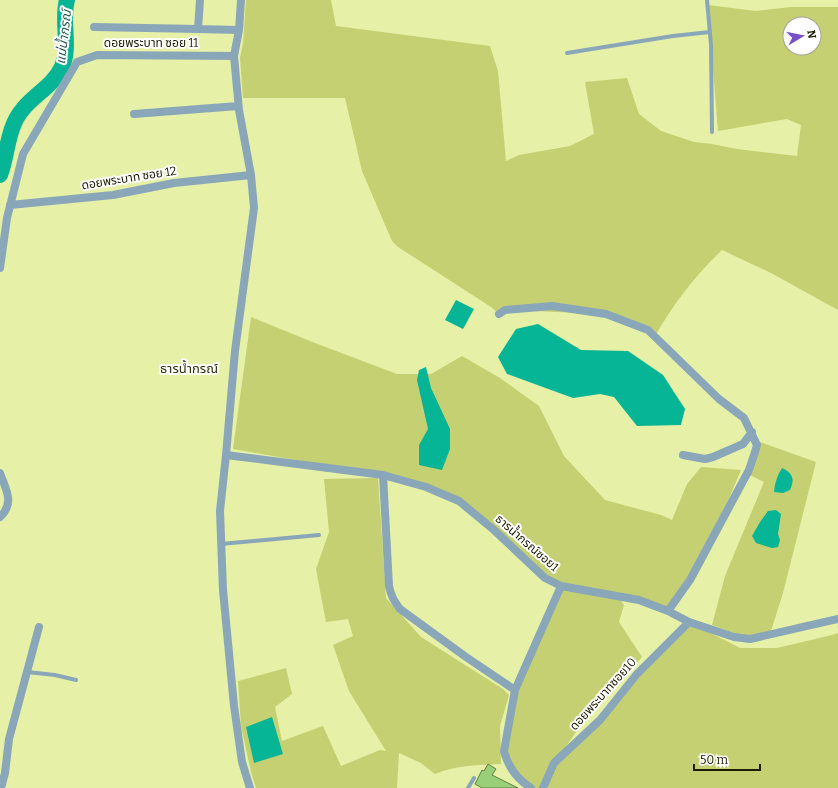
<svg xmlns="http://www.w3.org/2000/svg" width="838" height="788" font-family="Bitter,'Noto Sans Thai',serif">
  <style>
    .green { fill: #c5d072; fill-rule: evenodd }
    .water { fill: #05b596 }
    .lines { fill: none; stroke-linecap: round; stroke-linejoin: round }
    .river { stroke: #05b596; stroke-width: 16 }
    .building { fill: #98cf77; stroke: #5c8045 }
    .lane { stroke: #89a7b9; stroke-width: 4 }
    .street { stroke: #89a7b9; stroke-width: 8 }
    .labels { text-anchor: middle; stroke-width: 4; stroke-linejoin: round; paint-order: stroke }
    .street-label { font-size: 12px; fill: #1b1d01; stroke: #fff }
    .water-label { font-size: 13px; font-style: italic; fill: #255e50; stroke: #fff }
    .neighbourhood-label { font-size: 13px; fill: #2b2f08; stroke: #fff }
  </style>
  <rect width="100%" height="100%" fill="#e6f0a6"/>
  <path class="green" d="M246,0h85l5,26 154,20 8,25 8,90 13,-6 51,-9 24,-12 -9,-52 42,-4 12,36 22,17 33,11 18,2 25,5 60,7 4,-31 -14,-6 -69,12 -10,-126 48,6 35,-4h47v303l-67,-37 -49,-23c-27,26 -48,53 -67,86l-49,-22 -101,-4 -6,4 -8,-7 -93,-60 -6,-6 -30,-70 -17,-73h-102l-3,-40 3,-15zM790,24h24v24h-24z
    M251,317l64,26 82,31h34l31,-18 38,22 39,28 25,50 41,44 56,15 11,5 15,-36 14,-17 40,3 -27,64 -46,77 -50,-14 6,8 -5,17 23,35 -66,75 -20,29 133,-139 51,26h37l55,-13 6,-2v155h-307l-25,-31 9,-67 46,-104 -102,-85 -76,-26 -150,-26z
    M760,442l56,20 -33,131 -13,41 -20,5 -38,-14 13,-49 39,-94 -14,-7z
    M378,478l8,120 35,39 82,52 6,6 -9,31 1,38c-22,1 -45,1 -66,10l-14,-11 -22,-10 -2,35h-141l-5,-16 -10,-46 -3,-45 48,-13 6,26 -17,13 7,34 41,-15 18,40 39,-16 6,1 -37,-60 -16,-46 20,-9 -5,-17 -22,3 -10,-53 13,-37 -5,-53z"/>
  <path class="water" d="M456,300l18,9 -11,20 -18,-9z
    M538,324l43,26 47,1 35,24 22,34 -4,16 -44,1 -23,-29 -14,-3 -27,4 -66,-24 -9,-17 18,-28z
    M426,367l5,21 19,41v20l-8,21 -23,-5v-20l9,-16 -11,-49 2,-10z
    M782,468c11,5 13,11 8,22l-7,3 -9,-1c1,-9 3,-16 8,-24z
    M776,510l5,4 -3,20 2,6 -2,7 -6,1 -16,-5 -4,-7 8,-14 8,-11z
    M272,717l11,37 -29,9 -8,-36z"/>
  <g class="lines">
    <path class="river" d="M0,175c8,-21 7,-48 23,-66 12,-15 30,-23 39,-42 9,-21 -1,-46 5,-67"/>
  </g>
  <path class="building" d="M488,764l8,5 -4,6 26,13h-36l-7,-4 7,-14 2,1z"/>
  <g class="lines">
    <path class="lane" d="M707,0l4,45 1,87
      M567,53l106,-17 37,-4
      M221,544l98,-9
      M27,672l28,3 21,5
      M468,788l6,-10"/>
    <path class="street" d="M200,0l-2,29 41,1
      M241,0l-2,30 -5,26 5,54 12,65 3,33 -19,143 -9,104 -6,56 3,79 11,116 8,56 8,26
      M94,27l104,2
      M134,114l104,-8
      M10,205l103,-10 61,-12 77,-8
      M0,268l7,-50 16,-64 54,-92 20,-7 137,1
      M499,314l6,-4 47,-4 54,8 42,16 71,69 25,19 13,27 -2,7 -6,18 -59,110 -22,31
      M226,455l157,20 43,12 33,14 35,29 51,48 16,8 78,14 29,11 21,11 45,15 16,2 88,-20
      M683,455l22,4 8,-2 30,-13 9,-12
      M0,473c6,17 15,30 0,44
      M383,475l6,111c2,10 5,15 11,23l66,48 49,33
      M1,788l4,-15 4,-34 30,-112
      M531,788c-14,-9 -23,-21 -27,-37l11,-61 46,-104
      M543,788l11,-25 46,-43 37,-46 52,-52"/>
  </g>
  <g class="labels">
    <g class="street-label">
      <text x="151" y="47">ดอยพระบาท ซอย 11</text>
      <text transform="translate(129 178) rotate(-9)" y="4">ดอยพระบาท ซอย 12</text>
      <text transform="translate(527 543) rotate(41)" y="4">ธารน้ำกรณ์ซอย1</text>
      <text transform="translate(603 694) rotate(-48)" y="4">ดอยพระบาทซอย10</text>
    </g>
    <g class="water-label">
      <text transform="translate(63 37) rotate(-83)" y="5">แม่น้ำกรณ์</text>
    </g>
    <g class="neighbourhood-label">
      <text x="189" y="373">ธารน้ำกรณ์</text>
    </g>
  </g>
  <g transform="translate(802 36) rotate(80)"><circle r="19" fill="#ffffff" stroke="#a4a599"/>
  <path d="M0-3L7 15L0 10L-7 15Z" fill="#7851ca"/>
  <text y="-6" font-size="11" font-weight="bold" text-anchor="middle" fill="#1b1d01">N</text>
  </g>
  <path d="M694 764v6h66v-6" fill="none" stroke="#1b1d01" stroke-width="2"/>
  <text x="700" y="764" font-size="12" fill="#1b1d01" stroke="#ffffff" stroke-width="3" paint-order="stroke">50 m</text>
</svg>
